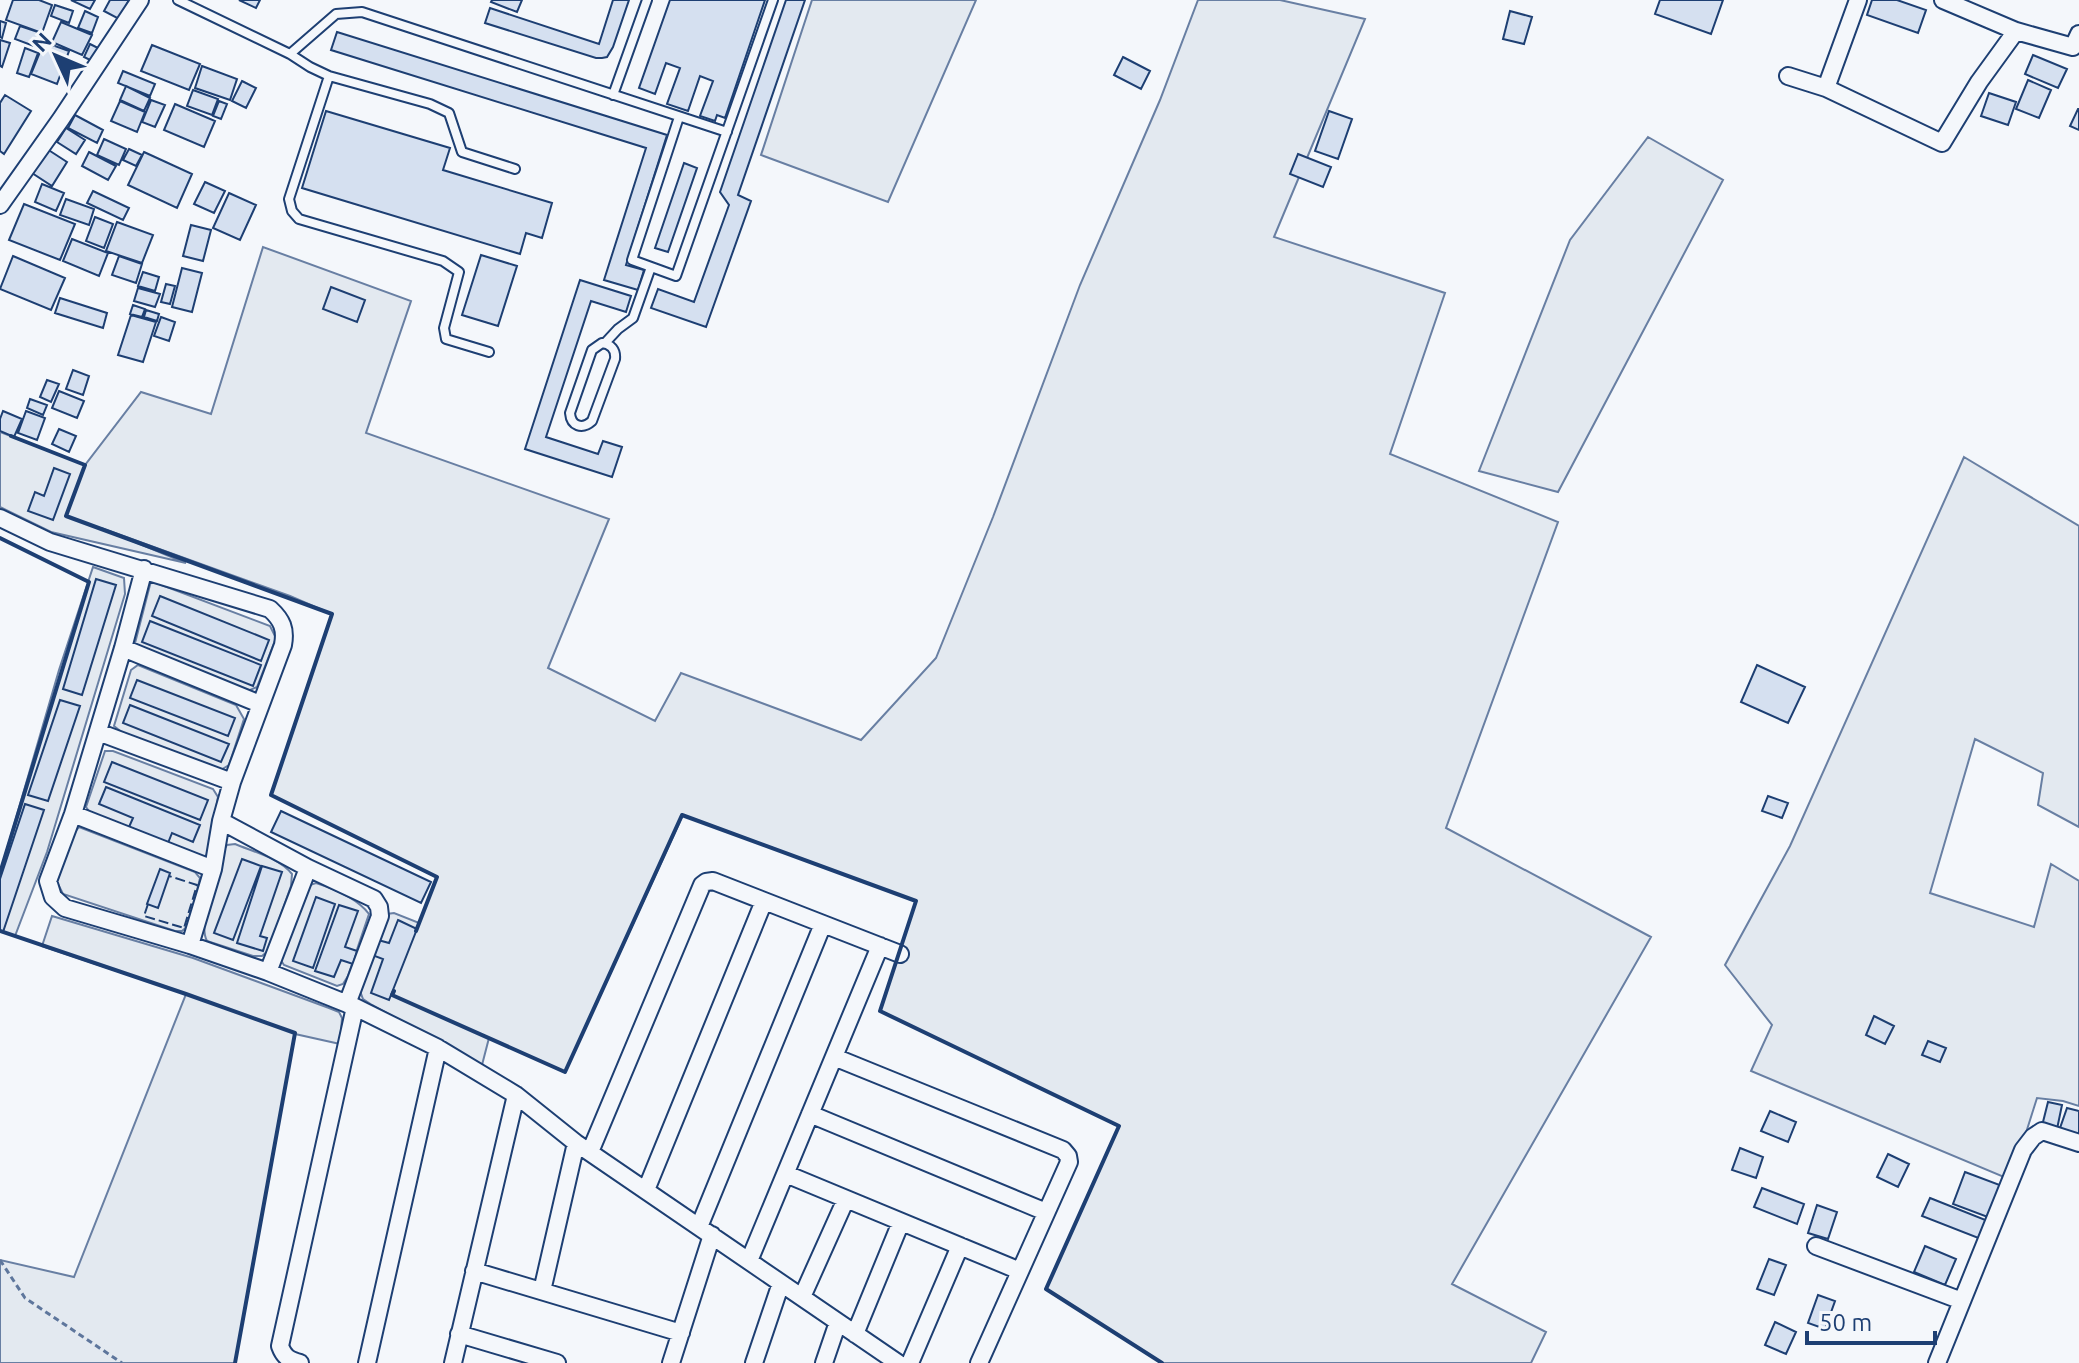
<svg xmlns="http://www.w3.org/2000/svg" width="2079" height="1363" font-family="Ubuntu,sans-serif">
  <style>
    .green { fill: #e3e9f0; stroke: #687fa3; stroke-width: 2 }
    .building { fill: #d5e0f0; stroke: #1d3f73; stroke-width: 2 }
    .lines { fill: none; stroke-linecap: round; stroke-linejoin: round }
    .service-casing { stroke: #1d3f73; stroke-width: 12 }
    .minor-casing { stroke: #1d3f73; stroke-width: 20 }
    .path { stroke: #5e769c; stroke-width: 3; stroke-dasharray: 6 4; stroke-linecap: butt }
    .service { stroke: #f4f7fb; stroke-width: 8 }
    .minor { stroke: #f4f7fb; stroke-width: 16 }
    .fence { stroke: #1d3f73; stroke-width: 2; stroke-dasharray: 10 4; stroke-linecap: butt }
    .wall { stroke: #1d3f73; stroke-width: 4 }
  </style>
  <rect width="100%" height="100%" fill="#f4f7fb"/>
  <path class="green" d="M812,0h164l-88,202 -127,-47z
    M1198,0h82l85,19 -91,218 171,56 -55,161 168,68 -112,306 205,109 -199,347 94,48 -15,31h-369l-116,-74 73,-163 -239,-115 36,-110 -233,-86 -118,257 -76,-34 -7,27 -110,-60 -9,-6 -3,-8 27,-77 7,-1 25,10 18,-46 -166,-82 61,-181 -42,-18 -189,-68 85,35 -135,-31 -51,-25v-75l85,33 56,-73 70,22 52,-167 148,54 -45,132 243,86 -61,149 107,53 26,-48 180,67 75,-82 57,-141 87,-232 80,-185z
    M1648,137l75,43 -165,312 -79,-21 91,-231z
    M1964,457l115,69v301l-41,-22 5,-32 -68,-34 -45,154 104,34 17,-63 28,17v225l-16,-5 -26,-3 -26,82 -260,-109 21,-46 -47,-60 65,-119z
    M93,567l31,11 1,16 -78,258 -32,84 -15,-5v-58l59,-203z
    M151,581l119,45 6,12 -19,49 -9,4 -114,-44z
    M138,665l98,40 8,14 -15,46 -10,6 -95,-37 -10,-8 17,-56z
    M105,751h8l100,38 5,8 -10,57 -5,4 -112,-44 -5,-7z
    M79,827l116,45 5,6 -11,47 -7,6h-7l-112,-37 -6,-12 15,-47z
    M235,844c19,8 44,14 57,30l-1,12 -23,65 -6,5h-9l-46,-15c-10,-18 11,-69 16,-90l4,-6z
    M316,883c19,6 41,15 53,31l-21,62 -5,8 -6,2 -53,-21 -4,-6 24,-65 6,-9z
    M52,916l141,42 136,50 10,4 3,6 -2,26 -45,-10 -60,329h-235v-103l74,17 112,-283 -144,-48z"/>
  <path class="building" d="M13,0h26l13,5 -10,28 -36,-13z
    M71,0h24l-5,9z
    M110,0h19l-10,19 -15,-8z
    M239,0h21l-4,8z
    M492,0h30l-5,12 -26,-10z
    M613,0h16l-16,47 -6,10 -5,1h-6l-111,-35 5,-15 109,36z
    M670,0h95l-40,118 -8,-3 -2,6 -15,-5 13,-35 -13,-5 -12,35 -21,-7 13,-36 -14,-5 -11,31 -16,-6z
    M786,0h19l-67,195 13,6 -45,126 -55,-19 7,-19 36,13 35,-97 -9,-13z
    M1660,0h63l-12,34 -56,-20z
    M1872,0h25l29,10 -8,23 -51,-18z
    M55,5l18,6 -4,12 -18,-7z
    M85,11l13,6 -6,16 -14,-5z
    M1510,11l22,6 -8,27 -21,-5z
    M0,21l6,2 -4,15 -2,-1z
    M61,22l31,13 -10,20 -30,-13z
    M20,26l24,8 -5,14 -24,-9z
    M337,32l330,103 -41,130 18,5 -6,20 -34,-10 42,-132 -315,-98z
    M0,40l10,3 -8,24 -2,-1z
    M44,42l25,9 -12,33 -26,-10z
    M90,44l8,4 -6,13 -8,-4z
    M152,45l48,19 -11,26 -48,-19z
    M25,48l13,5 -9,24 -12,-4z
    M2033,55l34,14 -9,19 -33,-14z
    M1123,57l27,14 -9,18 -27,-14z
    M202,66l35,13 -7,21 -35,-12z
    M123,71l32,13 -5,12 -32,-13z
    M2028,80l23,10 -12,28 -23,-9z
    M242,81l14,7 -10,20 -14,-7z
    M126,86l24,12 -6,13 -24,-11z
    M193,90l25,9 -6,16 -25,-9z
    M1989,93l27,9 -8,23 -27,-9z
    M5,95l26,16 -27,43 -4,-3v-48z
    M151,100l14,5 -10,22 -13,-5z
    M120,101l25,11 -8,20 -26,-11z
    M219,101l8,3 -6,15 -8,-3z
    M175,104l40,17 -11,26 -40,-17z
    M2078,109h1v21l-9,-4z
    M326,111l124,37 -7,22 109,33 -10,35 -16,-5 -6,21 -218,-66z
    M1329,111l23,8 -14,40 -23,-8z
    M75,115l28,15 -6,13 -29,-15z
    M66,128l19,12 -9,14 -19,-12z
    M104,139l22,10 -7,16 -22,-10z
    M47,149l20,13 -15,24 -20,-13z
    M129,149l13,6 -6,11 -13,-6z
    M89,152l27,14 -8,14 -26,-14z
    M144,152l48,22 -15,34 -49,-23z
    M1298,154l33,13 -8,20 -33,-13z
    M684,163l13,5 -29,84 -13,-4z
    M205,182l20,9 -11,22 -20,-9z
    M42,184l22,9 -8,18 -21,-9z
    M93,191l36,17 -6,12 -36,-17z
    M229,193l27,12 -16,35 -27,-12z
    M66,199l28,10 -5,16 -29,-10z
    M24,204l51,20 -15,36 -51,-20z
    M95,217l18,7 -9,24 -18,-7z
    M117,222l36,13 -11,28 -36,-12z
    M191,225l20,5 -8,31 -20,-5z
    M72,239l36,14 -9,23 -36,-15z
    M481,255l36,11 -19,60 -36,-11z
    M13,256l52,22 -14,32 -51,-21z
    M119,256l23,8 -6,19 -24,-8z
    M182,268l20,5 -10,39 -20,-5z
    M143,272l16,5 -4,14 -17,-5z
    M580,280l51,16 -5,16 -35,-11 -45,136 52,17 5,-13 19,6 -10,30 -87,-28z
    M166,284l9,2 -5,18 -9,-2z
    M331,287l34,13 -8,22 -34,-13z
    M138,288l22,6 -5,13 -21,-6z
    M60,298l47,15 -4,15 -48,-15z
    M133,305l12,4 -3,8 -12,-3z
    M146,310l13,4 -2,7 -13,-4z
    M131,315l25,7 -13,40 -25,-7z
    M161,317l14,5 -6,19 -15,-5z
    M73,370l16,6 -6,19 -17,-6z
    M47,380l12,4 -8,18 -11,-5z
    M59,391l25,10 -7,17 -25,-10z
    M30,399l17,6 -4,10 -16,-7z
    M3,411l19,8 -8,18 -14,-6v-12z
    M26,411l19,7 -8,22 -19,-7z
    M59,429l17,7 -7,16 -17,-8z
    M54,468l16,6 -17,46 -25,-9 7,-19 9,4z
    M96,579l20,6 -34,110 -19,-6z
    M160,596l109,44 -8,21 -109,-45z
    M150,621l111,44 -8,21 -111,-44z
    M1757,665l48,22 -17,36 -47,-21z
    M137,680l98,38 -7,18 -98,-38z
    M60,700l20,6 -32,95 -20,-6z
    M130,705l99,39 -8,18 -98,-39z
    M112,762l96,38 -8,20 -96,-38z
    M106,787l94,38 -7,17 -21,-9 -4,10 -39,-16 4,-9 -34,-14z
    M1768,796l20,7 -6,15 -20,-7z
    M25,804l19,6 -41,122 -3,-1v-52z
    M281,811l150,71 -10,21 -150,-71z
    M242,859l19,7 -28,74 -19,-7z
    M262,866l20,6 -22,64 7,2 -4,13 -26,-8z
    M160,869l10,4 -12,35 -11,-4z
    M316,897l19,7 -22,64 -20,-7z
    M339,905l19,6 -13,36 12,4 -4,13 -12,-4 -7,17 -19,-6z
    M398,920l19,9 -28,71 -18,-7 12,-34 -11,-4 6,-15 11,3z
    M1874,1016l20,10 -9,18 -19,-9z
    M1928,1041l18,7 -6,14 -18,-7z
    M2048,1102l14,3 -5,24 -15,-3z
    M2067,1108l12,3v27l-20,-7z
    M1770,1111l26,11 -8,20 -27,-11z
    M1740,1148l23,9 -7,21 -24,-8z
    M1888,1154l21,10 -11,23 -21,-10z
    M1965,1172l40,15 -12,32 -40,-15z
    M1762,1188l42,16 -7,20 -43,-17z
    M1930,1198l63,25 -7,18 -64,-25z
    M1817,1205l20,7 -9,27 -20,-6z
    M1925,1246l31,13 -11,26 -31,-13z
    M1769,1259l17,6 -12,30 -17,-6z
    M1818,1295l17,6 -10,28 -17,-6z
    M1775,1322l21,10 -10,22 -21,-9z"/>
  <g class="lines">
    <g class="service-casing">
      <path id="service" d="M178,0l112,54 20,13 19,9 101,28 19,9 13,39 53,17
        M290,54l46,-40 26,-2 365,120
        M329,76l-40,123 3,12 7,8 144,42 16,11 -15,56 2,11 43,13
        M613,95l34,-95
        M679,117l-47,143 44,16 97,-276
        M602,343c9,1 14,7 13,16l-23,62c-10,9 -21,5 -22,-8l22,-63z
        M605,343l13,-14 15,-11 18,-51"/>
    </g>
    <g class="minor-casing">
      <path id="minor" d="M1943,0l73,31
        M1788,76l38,12 116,55 37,-61 37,-51 57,16 6,-13
        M1826,88l32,-88
        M0,205l61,-86 79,-119
        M0,518l50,24 220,67c12,11 16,20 13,36l-51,137 -11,39 -8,48 -23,76 -125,-37 -12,-11 -5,-16 25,-67 50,-166 21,-79
        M123,648l137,56
        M98,732l134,50
        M73,814l140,55
        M221,821l87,47 66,31 5,8 1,9 -33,88
        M190,945l78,27 87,35
        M268,972l40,-104
        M834,1057l229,93 5,6 1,6 -90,201
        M810,1114l236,98
        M590,1152l112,-267 4,-3 7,-1 187,73
        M786,1174l234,97
        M646,1190l118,-289
        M699,1227l124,-303
        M1816,1246l146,55
        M749,1261l131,-315
        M474,1271l207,62
        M542,1291l34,-148
        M802,1297l44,-98
        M459,1334l98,29
        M855,1334l46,-112
        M300,1363c-11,-3 -16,-6 -20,-17l75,-339 83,41 78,47 60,48 322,220
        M367,1363l71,-315
        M453,1363l63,-268
        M671,1363l41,-128
        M754,1363l27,-80
        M824,1363l14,-41
        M910,1363l50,-117
        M1937,1363l86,-213 10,-13 9,-6 37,12"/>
    </g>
    <path class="path" d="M0,1260l25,38 97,65"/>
    <use href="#service" class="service"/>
    <use href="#minor" class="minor"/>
    <path class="fence" d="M148,904l-4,12 40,12 13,-43 -28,-9"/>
    <path class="wall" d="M11,436l74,29 -19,51 266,98 -61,181 166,82 -21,54
      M0,538l89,44 -89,291
      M0,931l186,63 109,39 -60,330
      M394,991l-2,4 173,77 117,-257 234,86 -36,110 239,115 -73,163 116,74"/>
  </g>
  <g transform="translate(56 56) rotate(314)" stroke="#f4f7fb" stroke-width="6" paint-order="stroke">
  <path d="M0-6L14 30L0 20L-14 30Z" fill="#1d3f73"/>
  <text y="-12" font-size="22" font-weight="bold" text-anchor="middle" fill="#1d3f73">N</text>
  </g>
  <path d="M1807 1331v12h128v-12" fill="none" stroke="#1d3f73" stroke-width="4"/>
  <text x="1819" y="1331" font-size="24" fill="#1d3f73" stroke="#f4f7fb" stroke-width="6" paint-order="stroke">50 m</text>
</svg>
